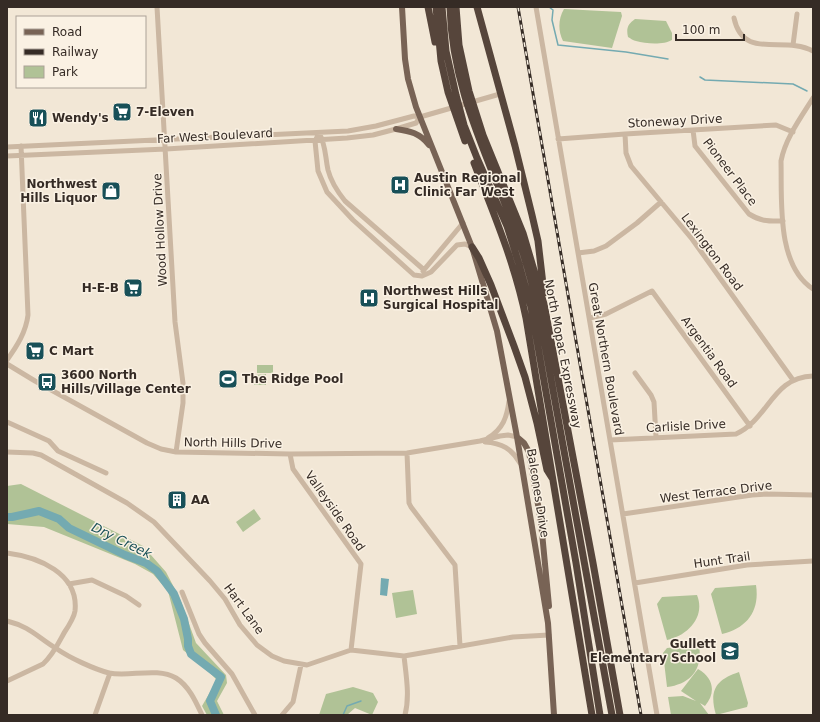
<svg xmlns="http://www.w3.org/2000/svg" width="820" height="722" font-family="'DejaVu Sans',sans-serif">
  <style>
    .green { fill: #b0c296 }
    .water { fill: #74aab1 }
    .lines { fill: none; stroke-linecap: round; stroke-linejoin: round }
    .stream { stroke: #74aab1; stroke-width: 1.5 }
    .river { stroke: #74aab1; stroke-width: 8 }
    .minor { stroke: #cbb7a2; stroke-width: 5 }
    .major { stroke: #786355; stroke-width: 6 }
    .highway { stroke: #56453b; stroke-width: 7 }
    .rail-casing { stroke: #352b25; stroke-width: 3 }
    .rail { stroke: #faf1e3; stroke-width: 1.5; stroke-dasharray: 4.5; stroke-linecap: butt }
    .labels { text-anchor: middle; stroke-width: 3; stroke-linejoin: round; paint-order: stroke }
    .poi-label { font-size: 12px; font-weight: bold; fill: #352b25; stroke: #faf1e3; text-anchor: start }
    .street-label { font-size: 12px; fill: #352b25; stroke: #faf1e3 }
    .water-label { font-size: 13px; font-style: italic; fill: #185058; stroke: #faf1e3 }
  </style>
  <rect width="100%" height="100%" fill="#f2e7d6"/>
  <path class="green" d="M564,9l57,3 1,4 -10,32 -49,-7c-5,-10 -5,-22 1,-32z
    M635,19l31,2 6,12v7c-8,5 -26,4 -36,1 -2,0 -6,-3 -8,-4 -2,-9 0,-13 7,-18z
    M257,365h16v8h-16z
    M266,374v11h-12v-10z
    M21,484l122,62 23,26 14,27 16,44 30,32 1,8 -10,18 7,14h-17l-5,-9 15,-26 -15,-15 -19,-15 -15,-59 -15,-17 -18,-10 -91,-37 -37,-3v-38z
    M254,509l7,10 -18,13 -7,-10z
    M756,585c4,26 -9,43 -34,49l-11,-40 4,-6z
    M413,590l4,24 -21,4 -4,-25z
    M697,595c9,22 -10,41 -30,45l-10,-36 5,-7z
    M699,645c4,24 -8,39 -32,42l-4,-34 4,-5z
    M698,669c16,9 18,24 7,37l-5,-3 9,12h-38l-3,-18 15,-1 13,5 -15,-10z
    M739,672l9,31 -1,4 -31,8c-7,-24 -1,-35 23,-43z
    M353,687l20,6 5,9 -6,13 -17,-7 -8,7h-28l7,-21z"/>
  <path class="water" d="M381,578l8,1 -2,17 -7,-1z"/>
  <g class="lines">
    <path class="stream" d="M549,7l4,3 -1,10 6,25 68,7 42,7
      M700,77l5,3 88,4 14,7
      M343,715l4,-9 14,-5"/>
    <path class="river" d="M7,517h5l27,-6 20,8 10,9 56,27 21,8 11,8 17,23 10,25 4,20v7l3,8 30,23 -11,24 6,14"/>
    <path class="minor" d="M157,7l18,315 8,61v20l-7,49
      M536,7l121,708
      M734,18c9,43 50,17 79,33
      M793,45l4,-31
      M813,98c-12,19 -28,41 -32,63 1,39 -5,104 32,128
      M693,130l2,16 54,68c13,8 20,7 34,7
      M319,133l-4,8 3,30 9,21 26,28 61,55 8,1 9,-4 26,-27 8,-1 7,3
      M319,133c7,12 6,23 9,37 3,12 9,21 17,31l78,68
      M625,134l1,19 5,13 61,73 101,141
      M558,139l67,-5 151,-9 17,7
      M7,147l341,-16 28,-5 38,-10 6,1 80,-23
      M7,156l159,-7 181,-11 26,-3 23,-6 20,-6 4,-6
      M578,253l16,-2 12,-5 31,-23 24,-21
      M423,271l40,-48
      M590,318l16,-4 46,-23 98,135
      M7,360c10,-14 19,-28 21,-45l-7,-169
      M7,364l28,17 112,62 14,6 15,3 114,2 117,-1 73,-12 20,-5 8,-1 9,2
      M635,373l16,22 3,7 2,35
      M7,422l42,19 9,10 48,22
      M488,438c15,-9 19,-21 21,-37
      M610,440l126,-6c33,-15 36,-57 77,-58
      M485,442c17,1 27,7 35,21
      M7,452l26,1 8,2 86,48 27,19 56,59 15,18 15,26 17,20 15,11 12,5 23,4 44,-15 53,6 109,-19 36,-2
      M407,453l2,50 2,4 44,58 5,81
      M290,454l3,15 68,95 -10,86
      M623,514l129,-19 15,-1 46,1
      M7,553c31,4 72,20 68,58 -1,7 -7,16 -11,22 -6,11 -11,22 -21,31l-36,17
      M635,583l112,-18 66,-4
      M69,584l23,-4 34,16 13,9
      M182,592l17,42 6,9 27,31 23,41
      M7,621c24,6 30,16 50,28 13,9 37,20 52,24 21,4 48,-6 67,5 13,8 20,24 26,37
      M404,656c2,19 6,40 1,59
      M95,715l15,-42
      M282,715l11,-13 8,-37"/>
    <path class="major" d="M402,7l3,52 3,20 8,28 56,140 25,84 20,106 31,186 6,92
      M396,129c14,2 24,4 33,16
      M517,437l7,6 5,9 12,70 8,84"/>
    <path class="highway" d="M428,7l7,35
      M436,7l5,54 7,31 17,49
      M442,7l4,44 10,44 8,30 13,33 30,68 12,38 12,43 45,256 24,152
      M450,7c2,80 35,143 62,215 12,30 20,60 27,91l73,402
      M456,7l3,38 10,46 14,44 40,98 21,71 49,259 27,152
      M477,7l38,139 17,69 6,26 6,52
      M474,163c20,51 41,101 52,155l66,397
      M472,247l7,11 12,27 23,61 11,31 12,46 10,47 5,8"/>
    <g class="rail-casing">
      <path id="rail" d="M518,7l123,708"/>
    </g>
    <use href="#rail" class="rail"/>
  </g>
  <defs>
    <g id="supermarket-square" transform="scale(1)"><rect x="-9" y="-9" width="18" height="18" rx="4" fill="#185058" stroke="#faf1e3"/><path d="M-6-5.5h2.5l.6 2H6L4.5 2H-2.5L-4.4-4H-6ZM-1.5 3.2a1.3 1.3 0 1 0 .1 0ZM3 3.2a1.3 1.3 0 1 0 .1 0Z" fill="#fff"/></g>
    <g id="restaurant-square" transform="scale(1)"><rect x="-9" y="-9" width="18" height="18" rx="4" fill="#185058" stroke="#faf1e3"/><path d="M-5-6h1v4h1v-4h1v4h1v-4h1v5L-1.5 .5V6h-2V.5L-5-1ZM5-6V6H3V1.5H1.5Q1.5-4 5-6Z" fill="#fff"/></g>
    <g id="hospital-square" transform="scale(1)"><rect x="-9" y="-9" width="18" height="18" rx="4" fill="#185058" stroke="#faf1e3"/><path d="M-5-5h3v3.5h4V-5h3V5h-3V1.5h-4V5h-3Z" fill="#fff"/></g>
    <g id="shop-square" transform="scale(1)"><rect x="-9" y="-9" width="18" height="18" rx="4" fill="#185058" stroke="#faf1e3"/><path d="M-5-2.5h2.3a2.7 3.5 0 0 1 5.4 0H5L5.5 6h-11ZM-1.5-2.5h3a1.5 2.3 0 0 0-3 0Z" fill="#fff"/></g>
    <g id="stadium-square" transform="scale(1)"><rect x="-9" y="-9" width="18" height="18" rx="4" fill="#185058" stroke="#faf1e3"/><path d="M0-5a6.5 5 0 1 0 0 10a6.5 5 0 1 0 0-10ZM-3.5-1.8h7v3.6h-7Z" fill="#fff"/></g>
    <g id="bus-square" transform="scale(1)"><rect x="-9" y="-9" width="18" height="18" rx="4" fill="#185058" stroke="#faf1e3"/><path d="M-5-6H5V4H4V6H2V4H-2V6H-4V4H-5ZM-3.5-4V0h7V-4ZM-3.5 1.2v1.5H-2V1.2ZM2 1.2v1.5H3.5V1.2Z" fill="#fff"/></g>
    <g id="building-square" transform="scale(1)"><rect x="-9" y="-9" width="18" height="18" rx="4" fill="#185058" stroke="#faf1e3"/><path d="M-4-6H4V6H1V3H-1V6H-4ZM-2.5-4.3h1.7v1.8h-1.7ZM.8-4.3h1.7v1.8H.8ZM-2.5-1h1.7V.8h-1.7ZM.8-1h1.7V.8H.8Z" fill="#fff"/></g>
    <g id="school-square" transform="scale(1)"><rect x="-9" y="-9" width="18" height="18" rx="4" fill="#185058" stroke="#faf1e3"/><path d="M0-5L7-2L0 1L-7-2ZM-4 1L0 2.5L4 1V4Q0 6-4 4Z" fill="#fff"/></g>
  </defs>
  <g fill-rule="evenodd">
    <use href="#supermarket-square" x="122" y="112"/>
    <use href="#restaurant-square" x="38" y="118"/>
    <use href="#hospital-square" x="400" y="185"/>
    <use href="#shop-square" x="111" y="191"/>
    <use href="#supermarket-square" x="133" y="288"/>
    <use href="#hospital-square" x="369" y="298"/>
    <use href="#supermarket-square" x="35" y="351"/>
    <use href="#stadium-square" x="228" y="379"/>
    <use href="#bus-square" x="47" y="382"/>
    <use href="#building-square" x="177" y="500"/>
    <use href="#school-square" x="730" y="651"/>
  </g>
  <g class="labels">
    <g class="poi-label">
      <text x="136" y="116">7-Eleven</text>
      <text x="52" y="122">Wendy's</text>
      <text x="414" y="182">Austin Regional<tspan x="414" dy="14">Clinic Far West</tspan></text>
      <text x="97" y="188" text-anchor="end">Northwest<tspan x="97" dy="14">Hills Liquor</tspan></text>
      <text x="119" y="292" text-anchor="end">H-E-B</text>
      <text x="383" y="295">Northwest Hills<tspan x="383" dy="14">Surgical Hospital</tspan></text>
      <text x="49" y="355">C Mart</text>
      <text x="61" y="379">3600 North<tspan x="61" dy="14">Hills/Village Center</tspan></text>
      <text x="242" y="383">The Ridge Pool</text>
      <text x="191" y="504">AA</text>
      <text x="716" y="648" text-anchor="end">Gullett<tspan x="716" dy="14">Elementary School</tspan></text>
    </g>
    <g class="street-label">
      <text transform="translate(675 121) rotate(-3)" y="4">Stoneway Drive</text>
      <text transform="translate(215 136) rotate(-3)" y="4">Far West Boulevard</text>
      <text transform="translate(730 172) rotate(53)" y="4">Pioneer Place</text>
      <text transform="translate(160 230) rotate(-93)" y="4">Wood Hollow Drive</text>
      <text transform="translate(712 252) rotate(53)" y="4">Lexington Road</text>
      <text transform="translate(709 352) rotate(54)" y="4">Argentia Road</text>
      <text transform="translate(563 354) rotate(79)" y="4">North Mopac Expressway</text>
      <text transform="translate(606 359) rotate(80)" y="4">Great Northern Boulevard</text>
      <text transform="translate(686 426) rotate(-3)" y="4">Carlisle Drive</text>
      <text transform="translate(233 443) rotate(1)" y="4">North Hills Drive</text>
      <text transform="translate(716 492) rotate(-7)" y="4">West Terrace Drive</text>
      <text transform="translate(538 493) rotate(81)" y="4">Balcones Drive</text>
      <text transform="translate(335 511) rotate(55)" y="4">Valleyside Road</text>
      <text transform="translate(722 560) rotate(-8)" y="4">Hunt Trail</text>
      <text transform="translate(244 609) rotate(54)" y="4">Hart Lane</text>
    </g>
    <g class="water-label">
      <text transform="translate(122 540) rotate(26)" y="5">Dry Creek</text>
    </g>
  </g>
  <rect width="820" height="722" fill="none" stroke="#352b25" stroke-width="16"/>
  <rect x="16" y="16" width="130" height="72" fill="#faf1e3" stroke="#aba297"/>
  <rect x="24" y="29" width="20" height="6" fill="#786355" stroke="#aba297"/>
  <text x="52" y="36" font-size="12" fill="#352b25">Road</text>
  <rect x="24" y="49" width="20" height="6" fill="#352b25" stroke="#aba297"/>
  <text x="52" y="56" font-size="12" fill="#352b25">Railway</text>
  <rect x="24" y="66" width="20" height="12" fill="#b0c296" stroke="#aba297"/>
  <text x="52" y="76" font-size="12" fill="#352b25">Park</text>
  <path d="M676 34v6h68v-6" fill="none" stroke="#352b25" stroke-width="2"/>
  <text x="682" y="34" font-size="12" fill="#352b25" stroke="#faf1e3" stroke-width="3" paint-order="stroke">100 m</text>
</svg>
